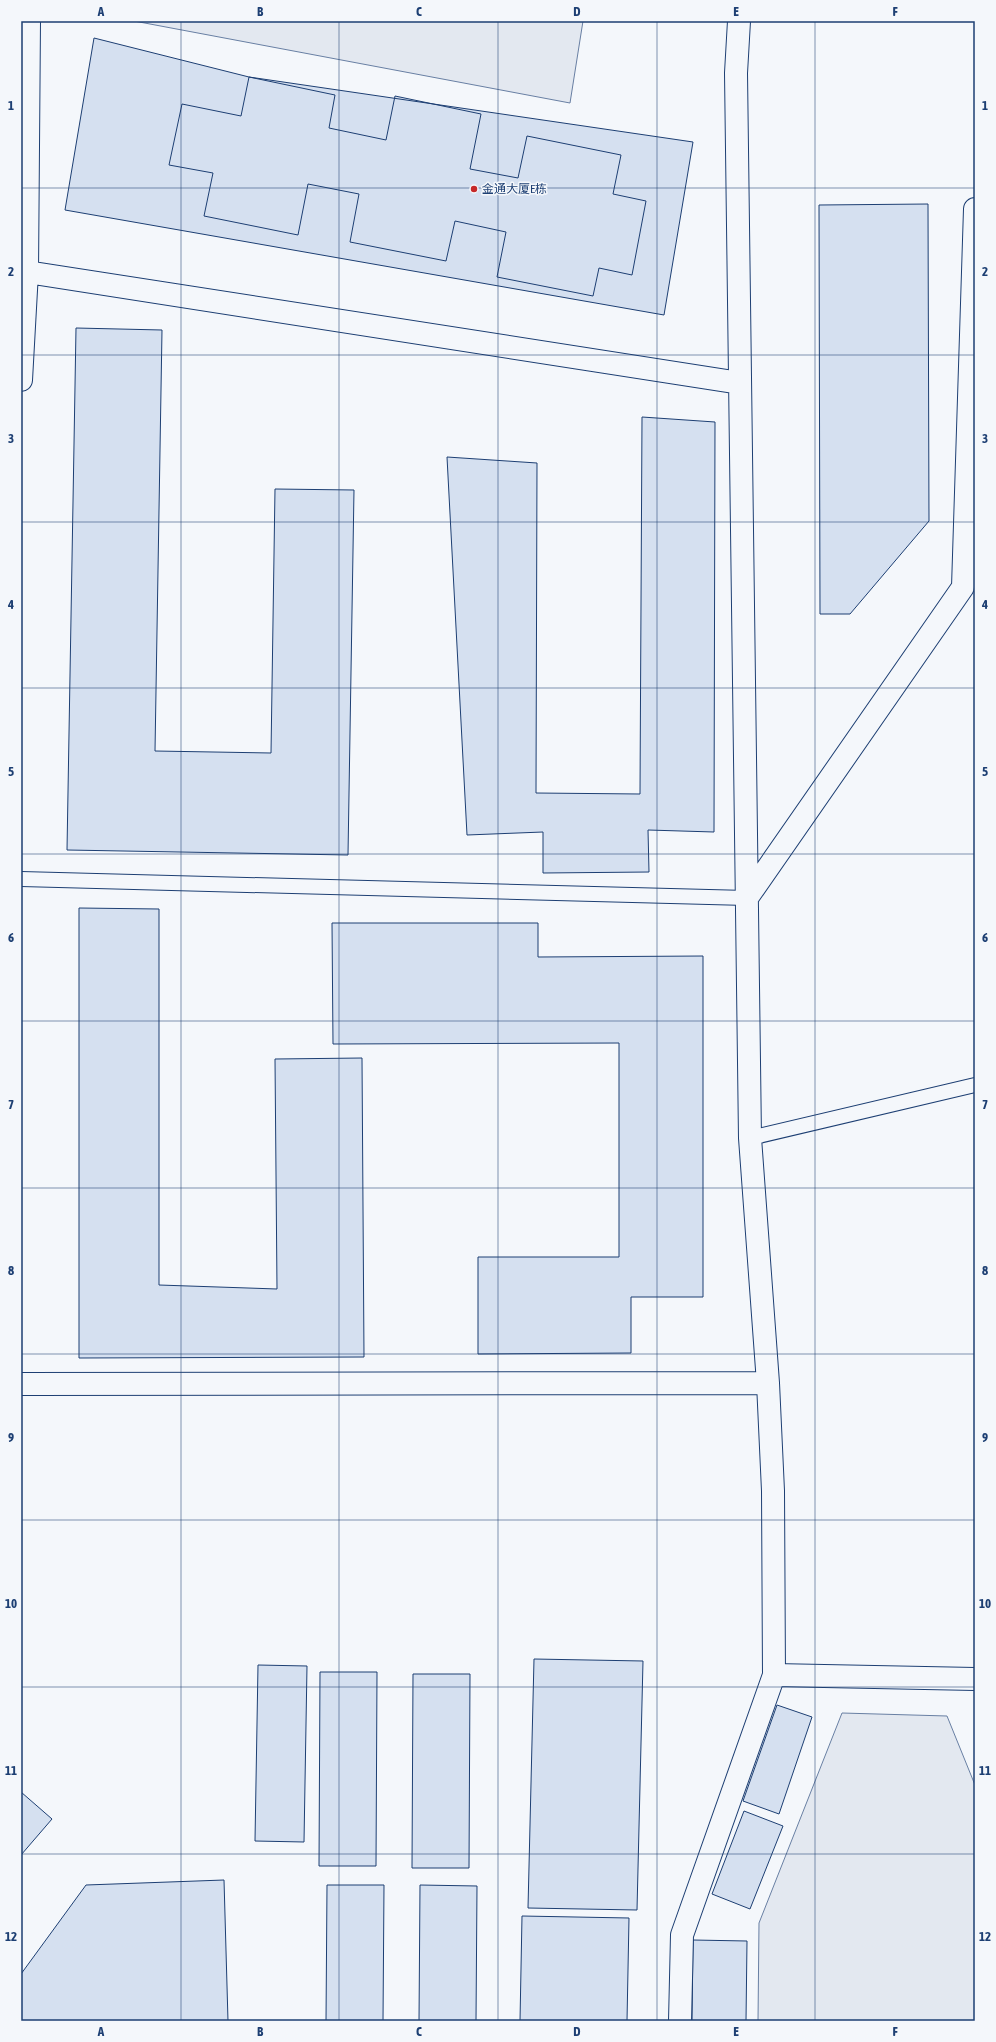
<svg xmlns="http://www.w3.org/2000/svg" width="996" height="2042" font-family="'Asap Condensed','Noto Sans SC',sans-serif">
  <style>
    .parking { fill: #e3e8f0; stroke: #687fa3 }
    .building { fill: #d5e0f0; stroke: #1d3f73 }
    .lines { fill: none; stroke-linecap: round; stroke-linejoin: round }
    .service-casing { stroke: #1d3f73; stroke-width: 16 }
    .minor-casing { stroke: #1d3f73; stroke-width: 24 }
    .service { stroke: #f4f7fb; stroke-width: 14 }
    .minor { stroke: #f4f7fb; stroke-width: 22 }
    .grid { fill: none; stroke: #1d3f73; stroke-width: 1; stroke-opacity: 0.55 }
    .poi-dot { fill: #c62828; stroke: #f4f7fb; stroke-width: 1.5 }
    .labels { text-anchor: middle; stroke-width: 3; stroke-linejoin: round; paint-order: stroke }
    .poi-label { font-size: 12px; fill: #1d3f73; stroke: #f4f7fb; text-anchor: start }
    .neatline { fill: none; stroke: #1d3f73; stroke-width: 1.5 }
    .grid-label { font-size: 13px; text-anchor: middle; font-weight: bold; fill: #1d3f73 }
  </style>
  <rect width="100%" height="100%" fill="#f4f7fb"/>
  <path class="parking" d="M134,21h449l-13,82z
    M842,1713l105,3 28,69v236h-217l1,-98z"/>
  <path class="building" d="M94,38l155,39 444,65 -29,173 -599,-105z
    M249,77l86,18 -6,33 57,12 9,-44 86,18 -11,55 48,9 9,-42 94,19 -8,39 33,7 -14,74 -33,-7 -6,28 -96,-19 9,-45 -51,-11 -9,40 -96,-19 9,-48 -51,-10 -10,51 -94,-19 9,-43 -44,-8 13,-61 59,12z
    M928,204l1,317 -79,93h-30l-1,-409z
    M76,328l86,2 -7,421 116,2 4,-264 79,1 -6,365 -281,-5z
    M642,417l73,5 -1,410 -66,-2 1,42 -106,1v-41l-76,3 -20,-378 90,6 -1,330 104,1z
    M79,908l80,1v376l118,4 -2,-230 87,-1 2,299 -285,1z
    M332,923h206v34l165,-1v341h-72v56l-153,1v-97h141v-214l-286,1z
    M534,1659l109,2 -6,249 -109,-2z
    M258,1665l49,1 -3,176 -49,-1z
    M320,1672h57l-1,194h-57z
    M413,1674h57l-1,194h-57z
    M777,1705l35,12 -33,97 -36,-13z
    M21,1792l31,27 -31,36z
    M744,1811l39,15 -33,83 -38,-15z
    M224,1880l4,141h-207v-47l65,-89z
    M327,1885h57l-1,136h-57z
    M420,1885l57,1 -1,135h-57z
    M522,1916l107,2 -2,103h-107z
    M693,1940l54,1 -1,80h-54z"/>
  <g class="lines">
    <g class="service-casing">
      <path id="service" d="M21,879l726,19
        M750,1138l225,-53"/>
    </g>
    <g class="minor-casing">
      <path id="minor" d="M27,272l713,111
        M21,380l6,-108 2,-251
        M747,898l216,-311 12,-378
        M21,1384l747,-1
        M774,1675l201,4
        M680,2021l2,-86 92,-260 -1,-184 -5,-108 -18,-245 -14,-1065 3,-52"/>
    </g>
    <use href="#service" class="service"/>
    <use href="#minor" class="minor"/>
  </g>
  <path class="grid" d="M181,21v2000M339,21v2000M498,21v2000M657,21v2000M815,21v2000M21,188h954M21,355h954M21,522h954M21,688h954M21,854h954M21,1021h954M21,1188h954M21,1354h954M21,1520h954M21,1687h954M21,1854h954"/>
  <circle class="poi-dot" cx="474" cy="189" r="4"/>
  <g class="labels">
    <g class="poi-label">
      <text x="482" y="193">金通大厦E栋</text>
    </g>
  </g>
  <rect width="996" height="2042" fill="none" stroke="#f4f7fb" stroke-width="44"/>
  <rect x="22" y="22" width="952" height="1998" class="neatline"/>
  <g class="grid-label">
    <text x="101" y="16">A</text>
    <text x="260" y="16">B</text>
    <text x="419" y="16">C</text>
    <text x="577" y="16">D</text>
    <text x="736" y="16">E</text>
    <text x="895" y="16">F</text>
    <text x="11" y="110">1</text>
    <text x="985" y="110">1</text>
    <text x="11" y="276">2</text>
    <text x="985" y="276">2</text>
    <text x="11" y="443">3</text>
    <text x="985" y="443">3</text>
    <text x="11" y="609">4</text>
    <text x="985" y="609">4</text>
    <text x="11" y="776">5</text>
    <text x="985" y="776">5</text>
    <text x="11" y="942">6</text>
    <text x="985" y="942">6</text>
    <text x="11" y="1109">7</text>
    <text x="985" y="1109">7</text>
    <text x="11" y="1275">8</text>
    <text x="985" y="1275">8</text>
    <text x="11" y="1442">9</text>
    <text x="985" y="1442">9</text>
    <text x="11" y="1608">10</text>
    <text x="985" y="1608">10</text>
    <text x="11" y="1775">11</text>
    <text x="985" y="1775">11</text>
    <text x="11" y="1941">12</text>
    <text x="985" y="1941">12</text>
    <text x="101" y="2036">A</text>
    <text x="260" y="2036">B</text>
    <text x="419" y="2036">C</text>
    <text x="577" y="2036">D</text>
    <text x="736" y="2036">E</text>
    <text x="895" y="2036">F</text>
  </g>
</svg>
